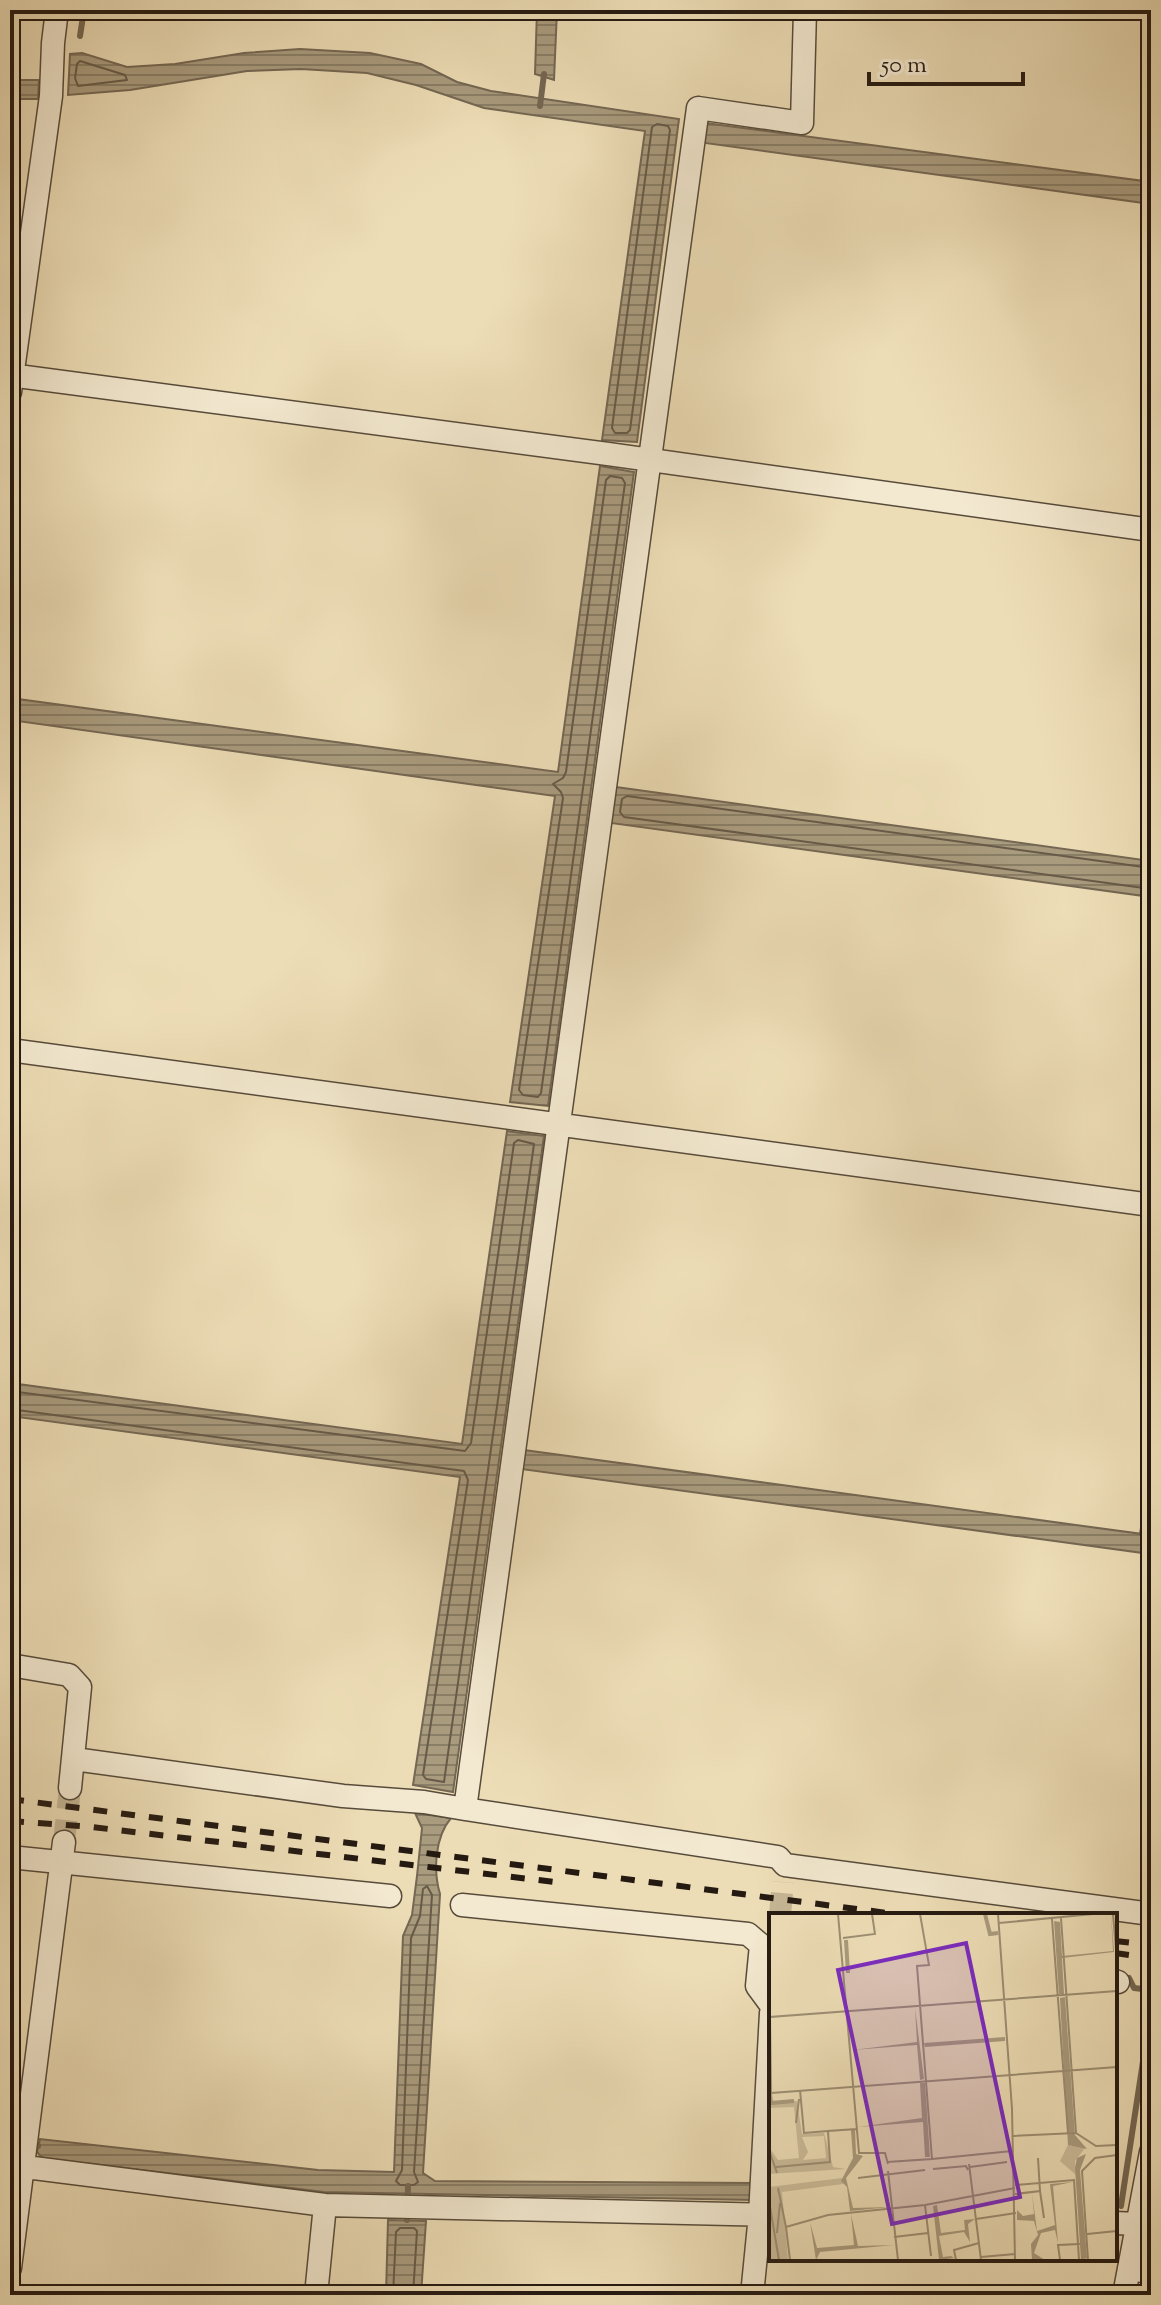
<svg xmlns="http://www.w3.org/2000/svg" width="1161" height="2305" font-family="'Sorts Mill Goudy',serif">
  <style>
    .water { fill: url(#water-rules); stroke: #746753; stroke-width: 2 }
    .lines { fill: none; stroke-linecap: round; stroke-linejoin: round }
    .shore { stroke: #675a48; stroke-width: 2 }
    .stream { stroke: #746753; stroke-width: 6 }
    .street-tunnel { stroke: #c5b695; stroke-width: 22; stroke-dasharray: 22 11; stroke-linecap: butt }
    .street-casing { stroke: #574b3b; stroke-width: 25 }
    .street { stroke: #f3e9d0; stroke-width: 22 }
    .rail { stroke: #251a12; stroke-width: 6; stroke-dasharray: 14 14; stroke-linecap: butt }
    .inset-river { fill: none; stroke: #a99b7e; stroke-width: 4 }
    .inset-road { fill: none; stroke: #9d8f74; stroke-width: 2 }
    .view { fill: #7b2cbf; fill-opacity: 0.15; stroke: #7b2cbf; stroke-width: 4 }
    .inset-edge { fill: none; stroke: #251a12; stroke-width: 4 }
  </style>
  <defs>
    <pattern id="water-rules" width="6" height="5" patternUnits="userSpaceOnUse" patternTransform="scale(2)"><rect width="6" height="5" fill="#a99b7e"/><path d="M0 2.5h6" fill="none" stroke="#897e66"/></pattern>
  </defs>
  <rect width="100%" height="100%" fill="#edddb6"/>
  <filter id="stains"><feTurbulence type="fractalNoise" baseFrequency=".0025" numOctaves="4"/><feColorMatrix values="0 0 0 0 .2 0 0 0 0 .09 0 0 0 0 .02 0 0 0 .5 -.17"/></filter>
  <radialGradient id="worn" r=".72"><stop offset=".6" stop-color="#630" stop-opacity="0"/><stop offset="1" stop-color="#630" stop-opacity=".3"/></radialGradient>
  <path class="water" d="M537,10h20l-3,70 -19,-6z
    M300,49l70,4 51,11 36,18 34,9 188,28 -42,323 -35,-2 43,-309 -161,-23 -68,-23 -49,-12 -66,-4 -54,2 -117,19 -62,5 2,-41 12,-1 45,14 48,-3 69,-11z
    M10,80h29l-1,19h-28z
    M705,123l446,59v22l-446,-61z
    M600,466l34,6 -86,634 -38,-4 45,-306 -545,-76v-22l548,74z
    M616,787l535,74v36l-540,-74z
    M507,1131l37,5 -91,656 -40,-7 47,-308 -450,-61v-33l452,61z
    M524,1450l618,84 1,19 -622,-84z
    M415,1813l36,5c-16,19 -18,52 -11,76l-17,279 12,8 319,2v17l-430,-8 -282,-34 -5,-6 3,-13 278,31 76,2 9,-236 9,-21 5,-39 5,-48z
    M388,2220l38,1 -5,74h-35z"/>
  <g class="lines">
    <path class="shore" d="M80,61l45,14 2,5 -49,6 -3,-8 2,-14z
      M657,124l11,2 2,4 -40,300 -3,3h-12l-3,-5 40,-301z
      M610,476l12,2 3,5 -84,610 -3,4 -15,-2 -4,-5 44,-292 -2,-6 -8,-8 10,-6 3,-6 40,-292z
      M1151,868l-524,-72 -5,3 -2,13 4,5 527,72
      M10,1391l455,60 6,-8 43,-300 4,-3 16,4 -90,638 -18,-3 -3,-4 45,-295 -4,-9 -454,-62
      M427,1886l5,9 -18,277 4,10 -4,3h-14l-4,-4 6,-11 9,-232 9,-22 3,-27z
      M393,2295l3,-63 4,-4h14l3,3 -4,64"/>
    <path class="stream" d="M80,36l4,-26
      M540,106l4,-32
      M1142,1534l9,-55
      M1129,1978l5,10 17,2
      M14,2144l24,2
      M1121,2206l30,-197
      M407,2220l1,-34"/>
    <path class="street-tunnel" d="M64,1842l6,-54
      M780,1915l3,-33"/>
    <g class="street-casing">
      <path id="street" d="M10,375l598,79 543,76
        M10,392l41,-296 2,-53 4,-33
        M10,1050l1141,155
        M10,1665l59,10 11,12 -10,101
        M74,1759l269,37 81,6 41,7 233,-1701 104,15 3,-113
        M465,1809l313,48 7,8 366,49
        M10,1857l380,39
        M462,1905l286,29 13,11 -4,41 14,19
        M1115,1981l3,1
        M10,2165l315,40 446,10
        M1115,2223l22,1
        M10,2268l54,-426
        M1129,2268l22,5
        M316,2295l9,-90
        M752,2295l8,-80 11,-202
        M1124,2295l27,-143"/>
    </g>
    <use href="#street" class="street"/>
    <path class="rail" d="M10,1799l893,116
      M10,1821l82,6 471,56
      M1115,1941l36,4
      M1115,1953l36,5"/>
  </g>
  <g transform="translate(769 1913)">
    <rect width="348" height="348" fill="#edddb6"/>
    <path d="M28,188l5,33 22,-1 9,34 13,2 -77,5v-27l9,13 21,-2 -5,-51 -25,1v-5zM55,223l2,22 -23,2 5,-8 -6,-15zM299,232l17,3 -10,13 1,14 -16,-14zM73,265l1,6 -61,8 6,68h-19v-73z" fill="#cbbc9a" fill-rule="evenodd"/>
    <path d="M342,1l3,38 -52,6 2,36h-5l-5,-73 6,1 2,34 51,-5zM296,84l10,138 12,14 -19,-4 -8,-147zM146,95l9,71 -4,1 -3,-35 -64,5 64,-8zM236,124v4l-80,6 -1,-4zM151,170h5l5,74h-5l-2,-35 -65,5 64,-9zM82,217h4l1,24 7,2 -17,22 7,30 37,-1 -40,4 -3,-24 -6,-6 12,-23zM317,241l-6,16 7,88 -6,2 -6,-92 2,-10zM304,269l-20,4 5,57 -3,-13 -14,3 -7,20 11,7h-13l-1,-16 7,-9 -4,-14 -17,-1v-10l6,6 11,-2 -2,-21 5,38 18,-6 -5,-41zM168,292l4,28 24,-3 -1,-10 11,-1 -7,5 2,18 -6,-10 -25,4 4,21 8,-1 3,2 -15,2 -6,-54zM82,301l7,32 36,-1 -74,7 -4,8 -6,-38 7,26 37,-3z" fill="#a99b7e"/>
    <path class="inset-river" d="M216,1l5,20 8,-1M77,27l2,33M1,181l1,9 23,-2"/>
    <path class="inset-road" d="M69,1l21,239h26l3,11M229,1l14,195 3,151M344,1l4,47M292,5l15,215 20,13 21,-1M283,6l16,214M230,10l94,-9M74,25l32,-4 -3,-20M31,177l4,43 24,-2M2,180l-1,-76 347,-26M2,180l346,-26M27,210l3,-24M244,223l63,-3M0,237l8,23M163,246l80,-8M118,249l45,-3 -15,-193 12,-1 -9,-51M200,251l12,96M7,254l54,-5 -2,-31 29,-2M201,254l37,-5M164,256l33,-3 2,4M119,258l10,89M89,265l67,-8M246,272l59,-5 5,80M9,275l8,39 42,-12 97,-10 90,-17M271,278l4,27M246,281l25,-3 -2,-33M0,288l10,59M156,292l6,51M207,306l40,-6M17,314l4,33M8,320l3,-30M318,321l30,-3M125,324l34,-4M212,344l34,-3M187,347l-2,-10 25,-7M291,347l-2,-15 22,-1M319,347l-6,-89 13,-13 22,-3"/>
    <path class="view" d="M197,30l54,254 -128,27 -54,-254z"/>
    <rect width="348" height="348" class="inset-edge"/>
  </g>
  <rect width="1161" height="2305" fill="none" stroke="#edddb6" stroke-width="40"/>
  <rect x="12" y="12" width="1137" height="2281" fill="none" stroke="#251a12" stroke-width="4"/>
  <rect x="20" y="20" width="1121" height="2265" fill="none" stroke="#251a12" stroke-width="2"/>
  <path d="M869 72v12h154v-12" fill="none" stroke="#251a12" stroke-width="4"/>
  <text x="881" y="72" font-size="24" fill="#251a12" stroke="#f3e9d0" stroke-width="6" paint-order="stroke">50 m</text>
  <rect width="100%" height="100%" filter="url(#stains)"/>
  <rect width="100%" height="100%" fill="url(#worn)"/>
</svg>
